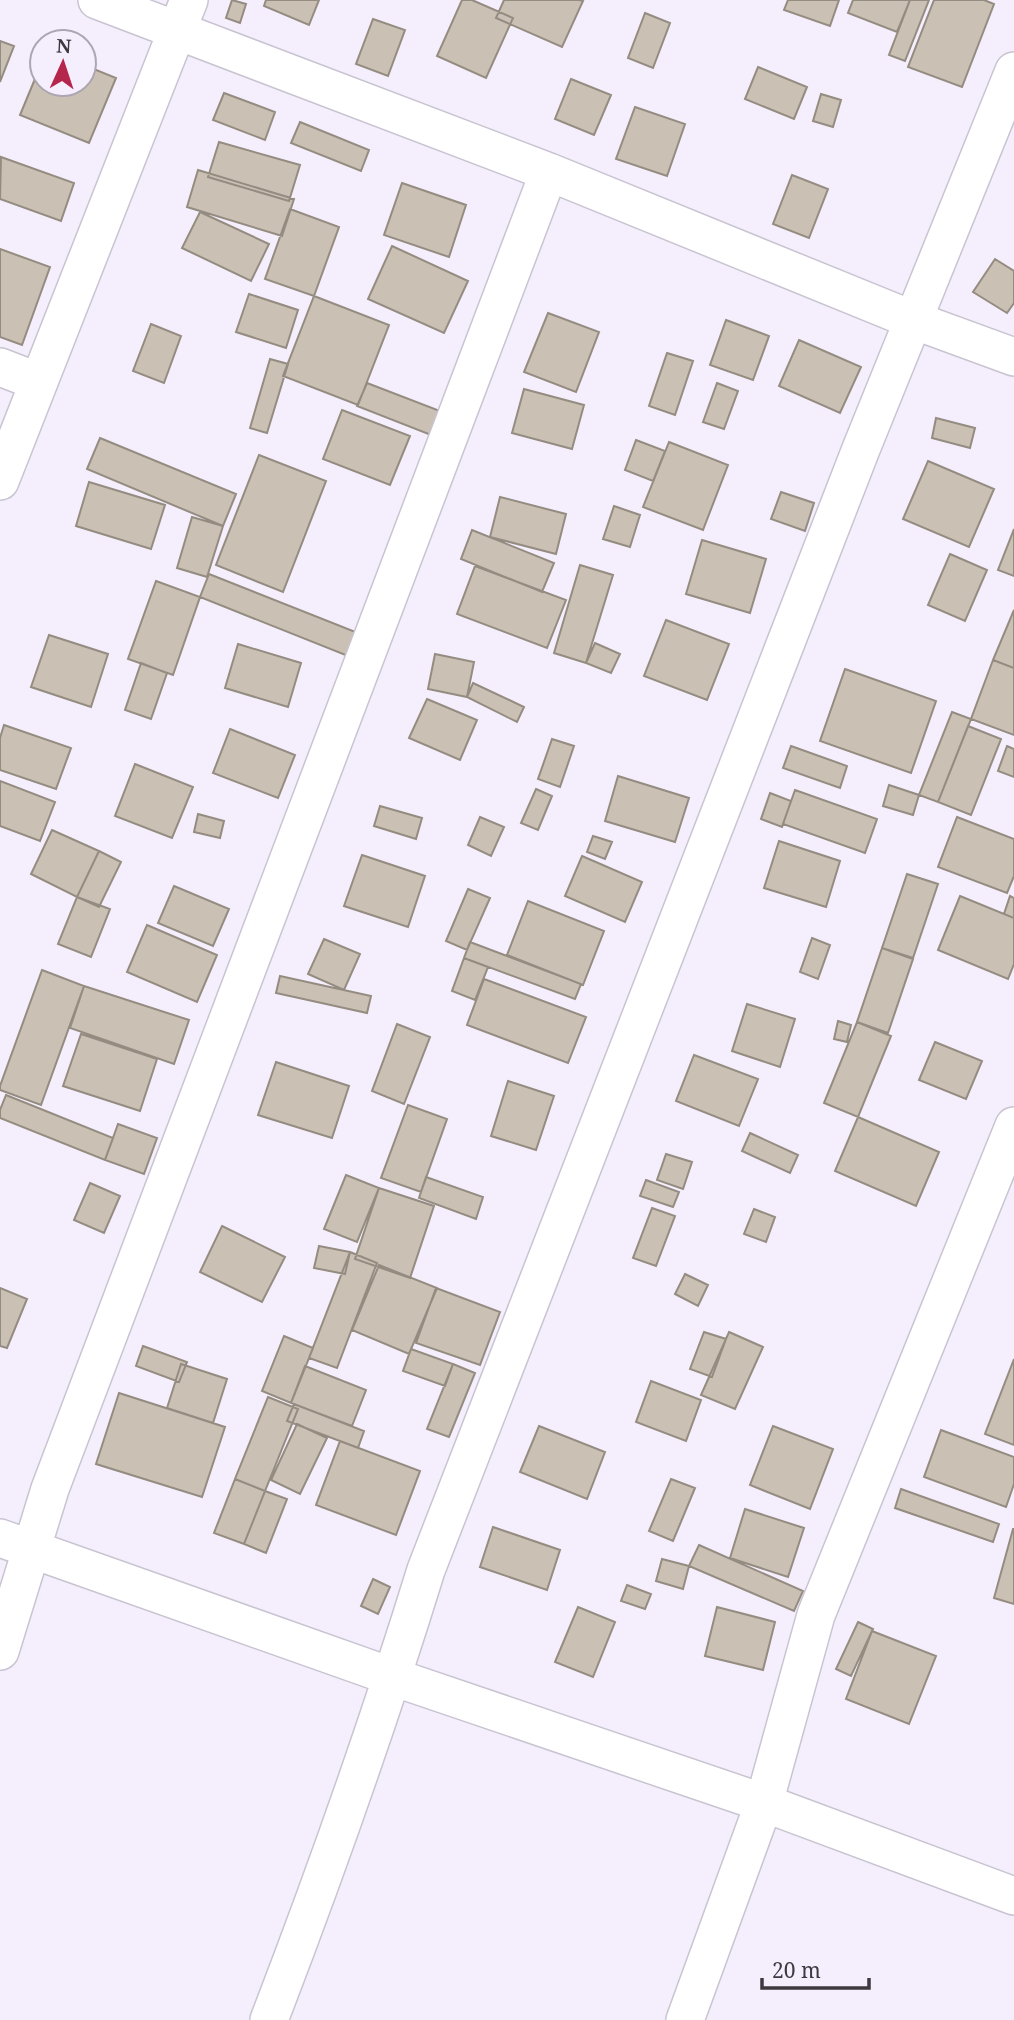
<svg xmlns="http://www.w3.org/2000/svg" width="1014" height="2020" font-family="'Noto Serif',serif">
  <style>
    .building { fill: #cac0b4; stroke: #958c81; stroke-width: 2 }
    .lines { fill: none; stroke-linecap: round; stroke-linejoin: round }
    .street-casing { stroke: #c9c4d1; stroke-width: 40 }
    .street { stroke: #fff; stroke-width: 37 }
  </style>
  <rect width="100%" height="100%" fill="#f5effd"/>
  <path class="building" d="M232,0l14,4 -6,19 -14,-5z
    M266,0h53l-10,25 -45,-19z
    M462,0h10l41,18 -27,60 -49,-22z
    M504,0h75l4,1 -21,46 -66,-29z
    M788,0h51l-9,26 -46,-16z
    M853,0h57l-13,32 -49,-19z
    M910,0h19l-24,61 -16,-6z
    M934,0h50l10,4 -32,83 -54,-20z
    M645,13l25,10 -17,45 -25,-10z
    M373,19l32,11 -17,46 -32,-12z
    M0,41l14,5 -14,36z
    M42,62v22h42v-19l32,13 -27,65 -69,-28z
    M758,67l49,20 -13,32 -49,-20z
    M571,79l40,16 -17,40 -39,-16z
    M224,93l51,19 -10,28 -52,-20z
    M821,94l20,6 -8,27 -20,-6z
    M635,107l50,17 -18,52 -51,-17z
    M300,122l69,28 -8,21 -70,-28z
    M219,142l81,23 -11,36 -81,-24z
    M1,157l73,26 -13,38 -61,-22z
    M198,170l96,29 -12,37 -95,-29z
    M792,175l36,14 -19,49 -36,-14z
    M402,183l64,22 -17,52 -65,-22z
    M290,209l49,18 -25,69 -49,-17z
    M200,212l69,32 -18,37 -69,-33z
    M392,246l76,35 -24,52 -76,-34z
    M0,249l50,18 -28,78 -22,-8z
    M995,259l19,12v32l-7,10 -34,-21z
    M249,294l49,16 -12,38 -50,-16z
    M314,296l75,29 -31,80 -75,-29z
    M548,313l51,19 -23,60 -52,-20z
    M726,320l43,16 -16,44 -43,-15z
    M151,324l30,12 -17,47 -31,-12z
    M799,340l62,27 -21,46 -61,-27z
    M667,353l26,8 -18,54 -26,-9z
    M270,359l18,5 -21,69 -17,-5z
    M367,383l73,28 -9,24 -74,-29z
    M717,383l21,8 -14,38 -21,-7z
    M524,389l60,16 -12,44 -60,-16z
    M342,410l68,26 -20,49 -67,-26z
    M936,418l39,10 -5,20 -38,-10z
    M100,438l136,56 -13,32 -136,-57z
    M636,440l29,11 -12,30 -28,-11z
    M669,442l59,23 -25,65 -60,-23z
    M259,455l67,26 -43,111 -67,-27z
    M928,461l66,28 -25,58 -66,-28z
    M89,482l76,23 -14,44 -75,-23z
    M781,492l33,11 -9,28 -34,-12z
    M500,497l66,17 -10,40 -66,-17z
    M614,506l26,9 -10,32 -27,-8z
    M192,517l31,9 -16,51 -30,-9z
    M1014,529v47l-16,-6z
    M472,530l82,33 -12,29 -81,-33z
    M702,540l64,19 -16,54 -64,-19z
    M950,554l37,16 -22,51 -37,-16z
    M580,565l33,10 -27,88 -32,-10z
    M475,566l91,34 -19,48 -90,-34z
    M209,574l149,59 -10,23 -148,-59z
    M156,581l44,16 -27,78 -45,-16z
    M1014,610v58l-21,-8z
    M666,620l63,24 -22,56 -63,-24z
    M49,635l59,19 -17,53 -60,-20z
    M595,643l25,11 -9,19 -25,-10z
    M238,644l63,19 -13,44 -63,-19z
    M435,654l39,8 -7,35 -39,-8z
    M993,660l21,8v67l-43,-16z
    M141,663l26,10 -16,46 -26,-9z
    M845,669l91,32 -25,72 -91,-32z
    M473,683l51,24 -7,15 -50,-25z
    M427,699l50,21 -17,40 -51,-22z
    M952,712l19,7 -33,83 -19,-7z
    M4,725l67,23 -15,41 -56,-19v-32z
    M968,726l33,13 -30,76 -33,-13z
    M230,729l65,26 -17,43 -65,-25z
    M552,739l22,7 -14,41 -22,-8z
    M791,746l56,20 -7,22 -57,-20z
    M1007,746l7,3v28l-16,-6z
    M135,764l58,23 -21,51 -57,-22z
    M618,776l71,22 -14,44 -70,-21z
    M0,781l55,21 -15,39 -40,-15z
    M889,785l30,10 -6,20 -30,-9z
    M536,789l16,7 -14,34 -17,-7z
    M795,790l82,29 -12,34 -82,-29z
    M770,793l21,8 -9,26 -21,-8z
    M380,806l42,12 -6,21 -42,-13z
    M198,814l26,7 -4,17 -26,-6z
    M480,817l24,10 -13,29 -23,-11z
    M957,817l57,22v37l-7,17 -69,-26z
    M52,830l47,21 -22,46 -46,-23z
    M593,836l19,6 -7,17 -18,-7z
    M779,841l61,20 -14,46 -62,-19z
    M99,851l22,11 -22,45 -22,-10z
    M362,855l63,21 -17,51 -64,-21z
    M582,856l60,26 -17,40 -60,-26z
    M907,874l31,10 -25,74 -31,-10z
    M174,886l55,23 -16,37 -55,-23z
    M468,889l22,9 -23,52 -21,-9z
    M960,896l54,22v46l-6,15 -70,-29z
    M1010,896l4,2v20l-10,-4z
    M77,897l33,12 -19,48 -33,-13z
    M528,901l76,30 -21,54 -76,-30z
    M147,925l70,30 -20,47 -70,-30z
    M812,938l18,7 -12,34 -18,-7z
    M324,939l36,15 -16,36 -36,-16z
    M470,942l111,42 -6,15 -111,-41z
    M882,948l31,11 -25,74 -31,-11z
    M464,958l24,9 -13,33 -23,-9z
    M42,970l42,16 -43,119 -41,-15v-4z
    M280,976l91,20 -4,17 -91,-20z
    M484,979l102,38 -18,46 -101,-38z
    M84,986l105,34 -15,44 -104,-36z
    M747,1004l48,15 -15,48 -48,-16z
    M838,1021l13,4 -4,17 -13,-3z
    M857,1022l34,14 -33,81 -34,-14z
    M397,1024l33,13 -26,67 -32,-13z
    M81,1034l76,25 -17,52 -77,-25z
    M935,1042l47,19 -16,38 -47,-19z
    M694,1055l64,24 -19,47 -63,-25z
    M276,1062l73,24 -17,52 -74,-23z
    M508,1081l46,15 -18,54 -45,-14z
    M6,1095l107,43 -8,22 -105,-42v-8z
    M408,1105l39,14 -26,73 -40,-14z
    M858,1117l81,35 -23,54 -81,-35z
    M118,1124l39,14 -13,36 -39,-14z
    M750,1133l48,22 -8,18 -48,-22z
    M666,1154l26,8 -9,27 -26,-9z
    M346,1175l33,13 -22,54 -33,-13z
    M426,1177l57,20 -7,22 -57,-21z
    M646,1180l33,12 -6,15 -33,-11z
    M90,1183l30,13 -16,37 -30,-13z
    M379,1188l55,18 -24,72 -55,-19z
    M652,1208l23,8 -19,50 -23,-8z
    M754,1209l21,8 -9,25 -22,-8z
    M222,1226l63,31 -23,45 -62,-30z
    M319,1246l31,6 -5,22 -31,-6z
    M350,1252l27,11 -40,105 -28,-10z
    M379,1265l58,23 -28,66 -57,-24z
    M685,1274l23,11 -10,21 -23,-12z
    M0,1288l27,11 -20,49 -7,-2z
    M436,1288l64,24 -20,53 -64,-22z
    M704,1332l22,7 -14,38 -22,-8z
    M729,1332l34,15 -28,62 -34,-14z
    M284,1336l29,12 -22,55 -29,-12z
    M143,1346l44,16 -8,20 -43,-16z
    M411,1349l42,15 -8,22 -42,-15z
    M1014,1359v86l-29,-11z
    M181,1364l46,15 -14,44 -46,-15z
    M453,1364l22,9 -26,64 -22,-8z
    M305,1366l61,24 -14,36 -61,-23z
    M651,1381l50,19 -15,41 -50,-19z
    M119,1393l106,34 -23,70 -106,-33z
    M268,1397l30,12 -33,82 -30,-12z
    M294,1404l70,27 -6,17 -71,-27z
    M297,1424l30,14 -27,56 -29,-14z
    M539,1426l66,26 -18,47 -67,-27z
    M773,1426l60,23 -23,60 -60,-24z
    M941,1430l73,27v27l-8,23 -82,-30z
    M340,1441l80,30 -24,64 -80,-30z
    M235,1479l30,12 -21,53 -30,-11z
    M671,1479l24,9 -22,53 -24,-10z
    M901,1489l98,35 -6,18 -98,-34z
    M265,1491l22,8 -21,54 -22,-9z
    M745,1509l59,19 -16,49 -58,-19z
    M493,1527l67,23 -13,40 -67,-23z
    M1013,1529h1v75l-20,-6z
    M699,1545l104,46 -9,20 -105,-45z
    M662,1559l27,7 -6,23 -27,-8z
    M373,1579l17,8 -12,27 -17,-8z
    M627,1585l24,9 -6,15 -24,-8z
    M578,1607l37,15 -22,55 -38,-15z
    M717,1607l58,15 -12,48 -58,-14z
    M858,1622l15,7 -22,47 -15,-7z
    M872,1631l64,25 -27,68 -63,-25z"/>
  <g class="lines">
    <g class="street-casing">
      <path id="street" d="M97,0l452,172 364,148 101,37
        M0,367l39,15
        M0,481l189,-481
        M0,1538l393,139 371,126 250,93
        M0,1651l50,-162 499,-1317
        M269,2020c57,-148 110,-298 157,-450l435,-1121 153,-378
        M685,2020l79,-217 52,-188 198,-489"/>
    </g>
    <use href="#street" class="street"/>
  </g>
  <g transform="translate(63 63) rotate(3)"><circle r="33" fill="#f5effd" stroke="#aba6b1" stroke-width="2"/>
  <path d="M0-5L12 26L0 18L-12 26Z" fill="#b6254b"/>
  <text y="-10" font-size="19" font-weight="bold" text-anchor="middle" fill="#3c393f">N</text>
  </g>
  <path d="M762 1978v10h107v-10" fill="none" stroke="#3c393f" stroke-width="3.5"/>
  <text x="772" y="1978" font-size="21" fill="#3c393f" stroke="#f5effd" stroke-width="5" paint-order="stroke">20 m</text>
</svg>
